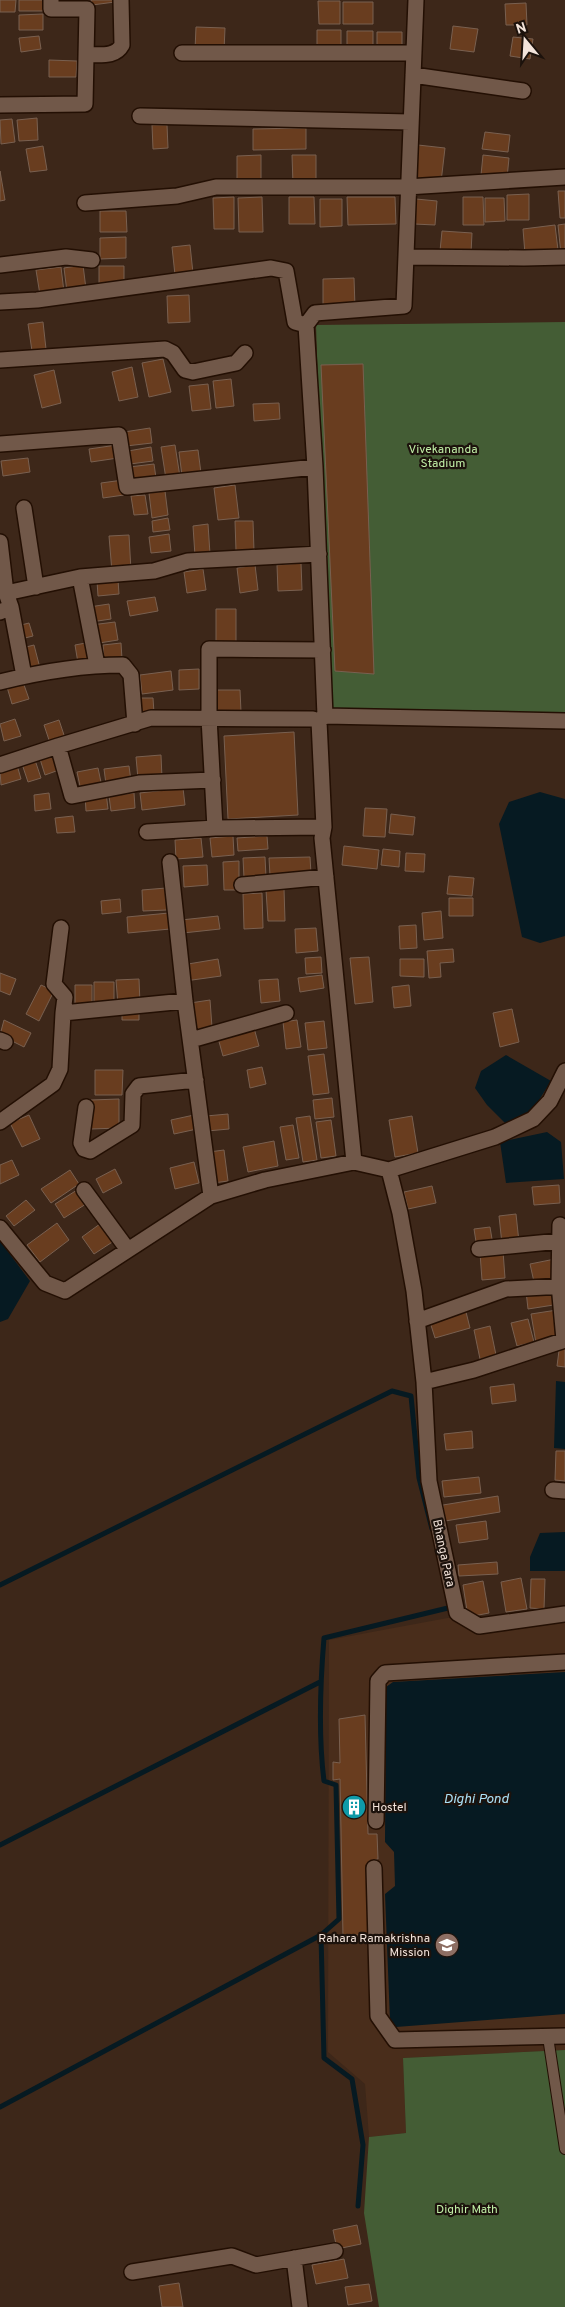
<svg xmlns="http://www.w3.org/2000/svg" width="565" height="2307" font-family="Overpass,sans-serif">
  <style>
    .built { fill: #492d1b }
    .green { fill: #445d35 }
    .water { fill: #061a22 }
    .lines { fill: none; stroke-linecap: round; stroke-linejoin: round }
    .stream { stroke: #061a22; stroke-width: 5 }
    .building { fill: #693d1f; stroke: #796050 }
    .lane-casing { stroke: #230f03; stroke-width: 12 }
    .street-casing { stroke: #230f03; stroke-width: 18 }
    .lane { stroke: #715849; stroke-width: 10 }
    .street { stroke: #715849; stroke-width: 15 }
    .labels { text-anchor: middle; stroke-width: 4.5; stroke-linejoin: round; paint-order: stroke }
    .park-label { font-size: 12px; fill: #c0eea6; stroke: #1c120c }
    .street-label { font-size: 12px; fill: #f3e4db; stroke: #1c120c }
    .poi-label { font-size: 12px; fill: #f3e4db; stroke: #1c120c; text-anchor: start }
    .water-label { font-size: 14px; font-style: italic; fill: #abe1f7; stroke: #1c120c }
  </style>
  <rect width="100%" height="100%" fill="#3d2719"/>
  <path class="built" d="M453,1617l19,15 93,-12v430l-162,8 3,75 -37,4 -4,-53 -37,-32 1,-412z"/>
  <path class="green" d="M565,322v392l-236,-3 -13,-386z
    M565,2050v257h-186l-15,-94 5,-76 37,-4 -3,-75z"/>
  <path class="water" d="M540,792l25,7v137l-25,7 -18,-6 -23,-113 10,-22z
    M506,1055l45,26 -20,32 -26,10 -18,-18 -12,-17 6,-17z
    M547,1132l14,10 3,37 -58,4 -6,-41z
    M0,1241l30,40 -22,38 -8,3z
    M556,1381l9,1v67l-11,-1z
    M565,1532v39h-35v-14l10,-24z
    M565,1672v342l-169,13 -6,-6 -5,-127 10,-8 -1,-34 -9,-10 1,-155 7,-5z"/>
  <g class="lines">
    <path class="stream" d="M0,1585l392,-194 19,5 8,82 13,51
      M0,1845l320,-163
      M0,2107l321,-172
      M358,2206l5,-61 -11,-66 -28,-21 -3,-123 18,-16 -3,-134 -12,-4c-6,-48 -4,-95 0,-143l128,-31 -1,-2"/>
  </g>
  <path class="building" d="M0,0h16l-1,12h-15z
    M19,0h24v11h-24z
    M91,0h23l1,2 -23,3z
    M318,1h22v23h-21z
    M343,2h30v22h-30z
    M526,3l1,22h-21l-1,-21z
    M43,14v16h-24v-15z
    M453,26l25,3 -4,23 -24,-3z
    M196,27l29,1 -1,23 -29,-1z
    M317,30h24v22h-24z
    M347,31h26v19l-26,1z
    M377,32h25v17h-25z
    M39,36l2,13 -20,3 -2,-14z
    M513,37l20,2 -3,20 -20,-3z
    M49,60l28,1 -1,16h-27z
    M37,118l1,22 -19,1 -2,-21z
    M12,119l3,23 -14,2 -1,-24z
    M152,125h15l1,23 -15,1z
    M306,128v21l-53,1v-21z
    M485,132l25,3 -2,17 -26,-3z
    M418,145l27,3 -4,34 -28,-3z
    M43,146l4,24 -17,2 -4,-23z
    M261,155v27l-24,1v-27z
    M292,155h24v29h-23z
    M483,155l26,3 -2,20 -26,-3z
    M0,171l5,29 -5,1z
    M558,191h7v27h-5z
    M529,194v26h-22v-25z
    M234,197v32h-20l-1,-31z
    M262,197l1,35h-24l-1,-34z
    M289,197h25l1,27h-26z
    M347,197h48l1,27 -48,1z
    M463,197h20l1,28h-21z
    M485,198h19l1,23 -20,1z
    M320,199h22v27l-22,1z
    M416,199l21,2 -2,24 -21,-1z
    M100,211h26l1,21h-27z
    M565,224v30h-4l-3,-29z
    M555,225l3,25 -33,4 -2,-25z
    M442,231l30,2 -1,20 -31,-2z
    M126,237v21l-26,1v-21z
    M190,245l3,28 -18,2 -3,-28z
    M83,265l3,24 -19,3 -3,-24z
    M99,266h25v20h-25z
    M61,267l3,25 -24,3 -4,-25z
    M354,278l1,29h-32v-28z
    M189,295l1,27 -22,1 -1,-27z
    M43,322l3,27 -14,2 -4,-27z
    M163,359l8,33 -22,5 -7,-34z
    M363,364l11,310 -39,-3 -14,-306z
    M132,367l6,30 -19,4 -7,-29z
    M54,370l7,33 -19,5 -8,-33z
    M231,379l3,27 -18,2 -3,-27z
    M208,384l3,25 -19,2 -3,-25z
    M279,403l1,16 -26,2 -1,-17z
    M150,428l2,15 -26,3 -2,-14z
    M117,445l1,13 -27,4 -2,-13z
    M175,445l5,32 -14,2 -5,-32z
    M151,447l2,14 -23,3 -2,-13z
    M198,450l3,23 -19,3 -3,-24z
    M28,458l2,14 -27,4 -2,-15z
    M154,464l2,14 -25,3 -2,-14z
    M123,480l1,15 -21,3 -2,-15z
    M235,485l4,33 -21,2 -4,-32z
    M165,491l3,24 -16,3 -3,-25z
    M145,495l3,19 -14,1 -3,-19z
    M168,518l2,12 -17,2 -1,-11z
    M235,521h18l1,30h-18z
    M208,524l2,30 -15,2 -2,-30z
    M169,534l2,17 -20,2 -2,-16z
    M129,535l2,36 -19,1 -3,-36z
    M301,563l1,27 -24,1 -1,-26z
    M255,565l3,25 -18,3 -3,-25z
    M203,569l3,21 -19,3 -3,-21z
    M118,580l1,14 -21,2 -1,-15z
    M155,597l3,14 -28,5 -3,-15z
    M109,604l2,15 -20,3 -2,-15z
    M216,609h20v34h-20z
    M115,622l3,18 -25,4 -2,-19z
    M29,623l4,13 -12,3 -4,-13z
    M91,642l3,18 -16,3 -3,-18z
    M121,643l1,16 -18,1 -1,-15z
    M34,645l6,23 -12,3 -6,-23z
    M199,669v20l-20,1v-20z
    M171,671l2,19 -31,4 -2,-19z
    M23,682l6,17 -17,5 -5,-17z
    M212,690h28l1,22 -29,1z
    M138,698h15l1,15h-16z
    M15,719l6,17 -17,5 -4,-17z
    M59,720l7,21 -15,5 -7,-21z
    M294,732l4,83 -70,4 -4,-83z
    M53,754l6,16 -14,5 -5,-16z
    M161,755l1,23 -24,1 -2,-22z
    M35,760l6,18 -13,4 -6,-18z
    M17,765l4,14 -20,6 -1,-14z
    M129,766l2,15 -25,3 -2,-15z
    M98,768l4,19 -21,4 -4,-19z
    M183,788l2,17 -43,5 -2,-17z
    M106,792l2,17 -22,2 -1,-16z
    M49,793l2,16 -16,2 -1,-16z
    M134,793l1,15 -24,3 -2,-15z
    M365,808l22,1 -2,28 -22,-1z
    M391,814l24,3 -2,18 -24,-2z
    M73,816l2,16 -18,1 -2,-15z
    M233,836l1,19 -22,2 -2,-19z
    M267,836l1,13 -30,2 -1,-13z
    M201,838l2,19 -27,2 -1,-19z
    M344,846l35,4 -2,19 -35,-4z
    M383,849l17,2 -1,16 -18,-2z
    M406,853l19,1 -1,18 -19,-1z
    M265,857l1,20 -22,1 -1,-20z
    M310,857l1,17 -41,2 -1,-18z
    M239,861v29h-15l-1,-28z
    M207,865l1,20 -24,2 -1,-21z
    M449,876l25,2 -2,18 -25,-2z
    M166,888l1,22 -24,1 -1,-21z
    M284,889l1,32h-17l-2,-31z
    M262,893l1,35 -19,1 -1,-35z
    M449,898h24v18h-24z
    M120,899l1,13 -19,2 -1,-13z
    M441,911l2,27 -19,2 -2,-27z
    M169,913l1,16 -42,4 -1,-16z
    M218,916l2,13 -37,4 -2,-13z
    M416,925l1,23 -17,1 -1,-23z
    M316,928l2,23 -22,2 -1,-24z
    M453,949l1,13 -14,1 1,14 -12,1 -2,-27z
    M321,957l1,16 -16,1 -1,-16z
    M369,957l4,45 -18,2 -5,-46z
    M218,959l3,17 -36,5 -3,-16z
    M400,959h24v18l-24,-1z
    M0,973l16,6 -6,16 -10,-4z
    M322,975l2,13 -24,4 -2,-14z
    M139,979l1,25 -22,1 -2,-25z
    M278,979l2,22 -19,2 -2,-23z
    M94,982h20v25h-20z
    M41,985l13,6 -15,30 -13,-7z
    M75,985h17v20h-17z
    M409,985l2,21 -17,2 -2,-21z
    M210,1000l2,27 -19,3 -3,-27z
    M122,1008h17v12h-17z
    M512,1009l7,33 -19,5 -7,-34z
    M4,1020l27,13 -7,14 -24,-12z
    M297,1020l4,27 -15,2 -3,-27z
    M324,1021l3,27 -19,2 -3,-27z
    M254,1028l5,18 -36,10 -5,-18z
    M324,1054l5,39 -16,2 -5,-39z
    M262,1067l4,17 -16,4 -3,-18z
    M95,1070h28l-1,25h-27z
    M332,1098l2,19 -19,2 -2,-19z
    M119,1099v29l-28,1v-29z
    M228,1114l1,15 -22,2 -1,-15z
    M29,1115l11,24 -18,8 -12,-24z
    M194,1115l3,14 -23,5 -3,-14z
    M310,1116l7,44 -14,2 -7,-44z
    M412,1116l6,37 -23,4 -6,-37z
    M331,1120l5,36 -15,2 -5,-36z
    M293,1125l6,33 -13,2 -6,-33z
    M274,1141l4,25 -30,6 -5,-25z
    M224,1150l4,31 -15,2 -4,-31z
    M12,1160l7,15 -19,9v-19z
    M194,1162l5,21 -24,6 -5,-21z
    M115,1169l7,14 -19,10 -7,-14z
    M70,1170l9,14 -28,19 -10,-14z
    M559,1185l1,18 -26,2 -2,-18z
    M432,1186l4,17 -28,6 -4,-17z
    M77,1190l9,14 -22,14 -9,-14z
    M26,1200l9,10 -21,16 -8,-10z
    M516,1214l3,28 -17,2 -3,-28z
    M104,1221l13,18 -23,15 -12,-17z
    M57,1223l12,17 -29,22 -13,-17z
    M490,1227l3,18 -16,3 -3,-19z
    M503,1251l2,27 -23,2 -2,-27z
    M555,1259l4,18 -25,5 -4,-18z
    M557,1286l3,18 -32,5 -2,-18z
    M557,1310l5,28 -26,5 -5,-29z
    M466,1312l4,16 -35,10 -5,-16z
    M528,1319l6,23 -17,4 -6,-23z
    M490,1326l6,29 -16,4 -6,-29z
    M560,1343l5,1v23l-8,-1z
    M514,1384l2,17 -24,3 -2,-17z
    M472,1431l1,17 -27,2 -2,-16z
    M556,1451h9v30l-10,-1z
    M479,1477l2,16 -37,4 -2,-16z
    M498,1496l2,16 -55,9 -2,-16z
    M486,1521l2,18 -29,4 -3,-18z
    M497,1562l1,12 -39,2 -1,-11z
    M521,1578l6,31 -21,3 -5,-30z
    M531,1579h14l-1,30 -14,-1z
    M483,1581l6,32 -21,4 -5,-32z
    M365,1715l3,119h9l1,25 -9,2 2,72 -28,4 -3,-158 -7,1v-18l7,1 -1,-44z
    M357,2225l4,19 -24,5 -4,-19z
    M344,2259l4,19 -32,6 -4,-19z
    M179,2283l4,24h-21l-3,-21z
    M369,2284l3,17 -24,4 -3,-18z"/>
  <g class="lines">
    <g class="lane-casing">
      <path id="lane" d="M548,2037l17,112"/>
    </g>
    <g class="street-casing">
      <path id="street" d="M416,0l-12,306 -89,7 -9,12 9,142 10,249 -6,5 5,106 -2,11 32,324 35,8 11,43 14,78 10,91 5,99 28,132 22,13 86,-12
        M182,53h232
        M86,55c13,-1 29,3 36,-10l-1,-45
        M413,75l110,16
        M0,105l85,-1 2,-95h-36v-9
        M140,116l270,6
        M85,203l92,-7 39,-9h191l158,-10
        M406,257l118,1 41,-1
        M0,265l66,-8 26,3
        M0,302l37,-2 234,-32 15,3 9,51 11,3
        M0,360l165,-11 8,4 12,17 8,2 43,-9 9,-10
        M0,444l119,-9 8,52 188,-20
        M24,508l12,79
        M0,542l6,51 5,14 -11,5
        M80,577l17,88
        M6,593l74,-16 74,-6 34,-10 131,-7
        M11,607l13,69
        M0,682c40,-10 81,-17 123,-17l8,10 4,49
        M325,716l240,5
        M58,746l93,-28 162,1 6,2
        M0,765l58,-19 14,50 67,-13 74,-3
        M215,828l-6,-110v-69l114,1
        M147,832l68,-4 109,-1
        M170,862l15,139 26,195
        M242,885l84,-8
        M61,928l-7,56 11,13 -2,16
        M0,1040l5,2
        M191,1040l95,-27
        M86,1107l-5,36 3,6 6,2 42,-26 1,-31 6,-8 57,-6
        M0,1122l53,-38 7,-15 3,-56 122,-12
        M389,1170l106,-33 38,-18 17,-18 15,-30
        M84,1190l44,60
        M560,1225l-1,59 5,56
        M0,1228l45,55 20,8 146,-95 54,-16 89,-18
        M479,1249l81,-8
        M417,1321l89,-32 59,-3
        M424,1382l50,-12 91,-30
        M553,1490l12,1
        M376,1821l2,-140 7,-8 180,-11
        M374,1868l4,148 17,24 170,-4
        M294,2258l6,49
        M132,2272l100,-16 24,9 79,-14"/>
    </g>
    <use href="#lane" class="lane"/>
    <use href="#street" class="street"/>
  </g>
  <defs>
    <g id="building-disc" transform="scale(1.25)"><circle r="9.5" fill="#0f9aa8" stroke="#1c120c"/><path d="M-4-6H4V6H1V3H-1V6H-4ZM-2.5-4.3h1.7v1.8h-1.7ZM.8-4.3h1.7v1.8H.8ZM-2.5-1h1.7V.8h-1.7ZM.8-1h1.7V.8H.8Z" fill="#fff"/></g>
    <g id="school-disc" transform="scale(1.25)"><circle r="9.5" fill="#8d6e63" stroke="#1c120c"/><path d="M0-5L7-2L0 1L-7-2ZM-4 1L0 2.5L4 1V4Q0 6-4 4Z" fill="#fff"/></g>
  </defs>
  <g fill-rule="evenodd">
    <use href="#building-disc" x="354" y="1807"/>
    <use href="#school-disc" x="447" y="1945"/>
  </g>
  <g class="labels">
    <g class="park-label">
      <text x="443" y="453">Vivekananda<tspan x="443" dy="14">Stadium</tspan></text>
      <text x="467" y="2213">Dighir Math</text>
    </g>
    <g class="street-label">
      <text transform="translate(444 1553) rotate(78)" y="4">Bhanga Para</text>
    </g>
    <g class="poi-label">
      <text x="372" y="1811">Hostel</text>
      <text x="430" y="1942" text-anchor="end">Rahara Ramakrishna<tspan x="430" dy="14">Mission</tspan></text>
    </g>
    <g class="water-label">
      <text x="476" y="1803">Dighi Pond</text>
    </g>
  </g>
  <g transform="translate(525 40) rotate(342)" stroke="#1c120c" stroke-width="4" paint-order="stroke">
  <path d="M0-4L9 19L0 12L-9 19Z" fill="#f3e4db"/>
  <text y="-8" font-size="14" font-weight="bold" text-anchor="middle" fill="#f3e4db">N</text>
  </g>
</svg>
